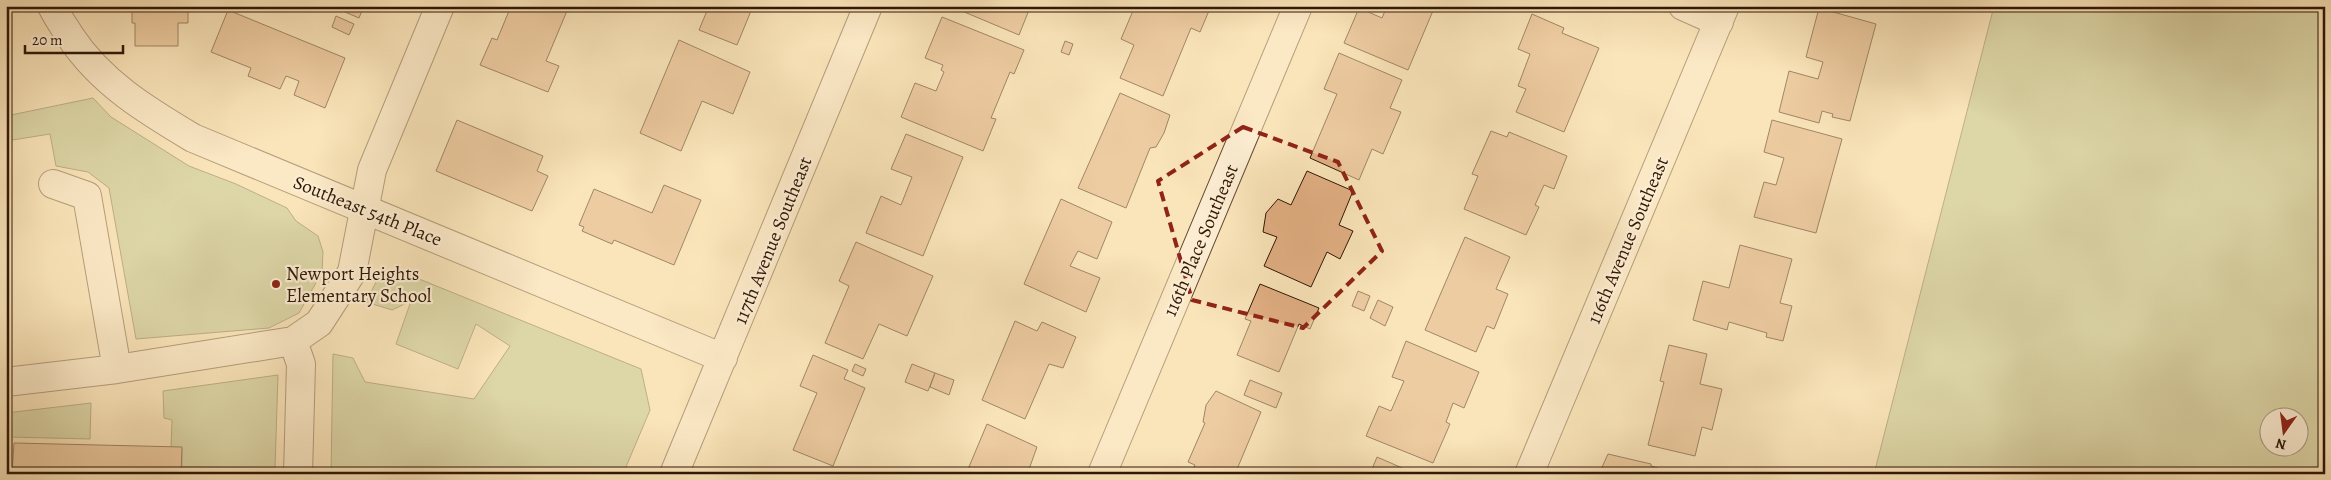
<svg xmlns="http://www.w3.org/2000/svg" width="2331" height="480" font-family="Alegreya,serif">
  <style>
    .green { fill: #bbc591; stroke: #766e4b; fill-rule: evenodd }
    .building { fill: #e1af83; stroke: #301705 }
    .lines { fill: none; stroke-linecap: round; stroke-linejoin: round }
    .minor-casing { stroke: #624a32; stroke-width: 30 }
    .minor { stroke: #fcedd2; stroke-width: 28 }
    .marked { fill: none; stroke: #8f2418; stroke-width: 4; stroke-dasharray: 10 6; stroke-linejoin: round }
    .poi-dot { fill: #8f2418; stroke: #fcedd2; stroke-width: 2 }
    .labels { text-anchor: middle; stroke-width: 4.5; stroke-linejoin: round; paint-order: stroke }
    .street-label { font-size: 19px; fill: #301705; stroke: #fcedd2 }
    .poi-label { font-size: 19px; fill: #301705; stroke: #fcedd2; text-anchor: start }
  </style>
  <rect width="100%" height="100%" fill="#fae4b9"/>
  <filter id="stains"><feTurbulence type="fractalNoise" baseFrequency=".004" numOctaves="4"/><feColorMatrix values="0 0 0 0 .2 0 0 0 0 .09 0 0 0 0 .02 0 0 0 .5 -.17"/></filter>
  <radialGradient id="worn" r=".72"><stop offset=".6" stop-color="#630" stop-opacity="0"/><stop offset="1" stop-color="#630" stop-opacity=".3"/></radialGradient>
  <path class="green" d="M1994,6h331v468h-451zM2268,418h30v30h-30z
    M93,98l18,19 78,49 47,18 51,24 9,13 22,15 5,16 -1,20 -23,41 -30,15 -133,11 -27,-151 -21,-16 -32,-6 -6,-32 -44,7v-25z
    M397,270l244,99 9,41 -27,64h-292l2,-120 20,4 12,24 109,17 36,-53 -34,-22 -18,45 -62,-25 15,-43 -19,9 -26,-8 13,-26z
    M278,375l-3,93 -93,-1v-19l-11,-1 1,-27 -8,-2 -1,-27z
    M91,403l-1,36 -81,-2 -3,37v-61z"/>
  <path class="building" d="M132,6h56v17h-10v23h-43v-23h-3z
    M331,6h33l-5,12z
    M511,6h58l-23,55 13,5 -11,26 -68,-27 12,-27 5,2z
    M709,6h44l-16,39 -38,-15z
    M950,6h69l10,4 -10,25z
    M1135,6l13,2 1,-2h62l-11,26 -9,-4 -28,68 -43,-18 14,-33 -13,-6z
    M1387,6h48l-27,64 -64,-27 15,-35 23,10z
    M1819,8l57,16 -26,97 -18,-4 1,-3 -11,-3 -3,12 -40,-11 10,-41 29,8 5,-17 -17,-5z
    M228,10l117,48 -20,50 -31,-13 5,-14 -13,-5 -6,13 -32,-13 3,-8 -40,-16z
    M1532,14l32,14 -2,5 37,15 -35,84 -48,-20 10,-23 -8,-3 12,-32 -12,-5z
    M336,16l18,8 -5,11 -17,-8z
    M942,17l82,33 -10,24 -4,-2 -19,46 5,1 -13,32 -82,-34 14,-34 21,8 8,-19 -3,-2 2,-5 -18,-7z
    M679,40l71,32 -17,42 -31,-13 -21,50 -41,-18z
    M1065,41l8,3 -4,11 -8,-3z
    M1339,53l63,27 -12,28 11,4 -18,42 -11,-5 -13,31 -49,-22 27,-64 -13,-5z
    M1120,93l50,22 -6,18 -8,14 -6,1 -24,60 -48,-20z
    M457,120l86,36 -6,15 11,5 -16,35 -96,-40z
    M1772,120l70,19 -26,94 -62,-16 10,-35 12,3 8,-27 -20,-6z
    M1491,131l16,6 2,-5 58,24 -13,33 -10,-4 -9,20 4,2 -13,28 -62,-26 14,-33 -6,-2z
    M906,134l57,23 -40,99 -57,-23 15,-37 20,9 11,-28 -21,-8z
    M1307,171l46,20 -14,34 14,6 -13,28 -13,-7 -16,35 -47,-21 13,-29 -14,-5 3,-19 12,-14 13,6z
    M664,185l37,15 -27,65 -60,-25 -2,4 -30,-13 2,-4 -5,-2 15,-36 58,24z
    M1061,199l51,23 -15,37 -19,-8 -8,15 30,12 -14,34 -62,-28z
    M1465,237l45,20 -14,32 12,5 -14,35 -7,-3 -11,26 -51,-22z
    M856,242l77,34 -26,60 -28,-12 -16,35 -38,-16 24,-57 -10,-5z
    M1740,245l52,14 -12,44 12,3 -9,35 -17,-4 1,-4 -38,-11 -2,8 -34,-10 10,-39 26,7z
    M1260,284l59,24 -9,21 -11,-5 -20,48 -42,-17 14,-34 -6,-2z
    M1358,291l12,5 -6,15 -12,-5z
    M1378,300l15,7 -8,19 -15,-8z
    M1015,321l22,10 5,-9 34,15 -13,31 -14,-4 -24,55 -43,-19z
    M1406,341l73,31 -15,36 -11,-5 -7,19 4,2 -17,39 -67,-27 13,-30 12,5 13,-30 -12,-4z
    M1669,345l38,9 -7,30 22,5 -10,41 -10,-3 -7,29 -47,-11 16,-63 -4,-1z
    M813,355l35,15 -4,9 21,9 -32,78 -40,-16 24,-57 -17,-7z
    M855,364l11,5 -3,7 -11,-5z
    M912,364l23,9 -7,18 -23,-9z
    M935,373l19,7 -5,15 -19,-8z
    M1250,380l32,13 -6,15 -32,-13z
    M1216,391l45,21 -26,62h-44l4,-9 -7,-3 17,-39 -2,-1 3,-17z
    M987,424l50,23 -9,25 -10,-2 -1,4h-51z
    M14,443l168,4 -1,27h-169z
    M1608,454l43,10v2l27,8h-79z
    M1377,457l39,17h-46z"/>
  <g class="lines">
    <g class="minor-casing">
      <path id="minor" d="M52,6c5,11 12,20 18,30 31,47 76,74 123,102l530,220
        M1683,6l36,16
        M53,184l34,12 30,173
        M293,341l8,23 -3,110
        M6,382l111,-13 176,-28 26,-18 33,-51 20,-102 68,-164
        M674,474l194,-468
        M1102,474l196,-468
        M1529,474l196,-468"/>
    </g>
    <use href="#minor" class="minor"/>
  </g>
  <path d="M0 0H2331V480H0ZM1243,127l95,35 44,89 -79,77 -111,-28 -34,-119z" fill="#fae4b9" fill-opacity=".55" fill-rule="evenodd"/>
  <path class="marked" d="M1243,127l95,35 44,89 -79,77 -111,-28 -34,-119z"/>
  <circle class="poi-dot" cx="276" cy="284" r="5"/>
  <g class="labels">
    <g class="street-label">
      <text transform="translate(368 210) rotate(22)" y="7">Southeast 54th Place</text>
      <text transform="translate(772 240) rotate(-68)" y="7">117th Avenue Southeast</text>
      <text transform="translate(1200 240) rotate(-67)" y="7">116th Place Southeast</text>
      <text transform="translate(1627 240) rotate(-67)" y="7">116th Avenue Southeast</text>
    </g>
    <g class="poi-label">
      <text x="286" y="280">Newport Heights<tspan x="286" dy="22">Elementary School</tspan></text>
    </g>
  </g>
  <rect width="2331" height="480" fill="none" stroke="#fae4b9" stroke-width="25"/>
  <rect x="8" y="8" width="2316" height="465" fill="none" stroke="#301705" stroke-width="2.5"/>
  <rect x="12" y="12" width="2306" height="455" fill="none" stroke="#301705"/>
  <g transform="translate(2284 432) rotate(194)"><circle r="24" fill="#fcedd2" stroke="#aa9780"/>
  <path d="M0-4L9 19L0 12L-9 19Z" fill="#8f2418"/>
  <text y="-8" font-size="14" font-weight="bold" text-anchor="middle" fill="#301705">N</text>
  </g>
  <path d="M25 45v8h98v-8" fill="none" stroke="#301705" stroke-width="2.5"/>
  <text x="32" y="45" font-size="15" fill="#301705" stroke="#fcedd2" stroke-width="4" paint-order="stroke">20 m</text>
  <rect width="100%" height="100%" filter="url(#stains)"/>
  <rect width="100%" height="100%" fill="url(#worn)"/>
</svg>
